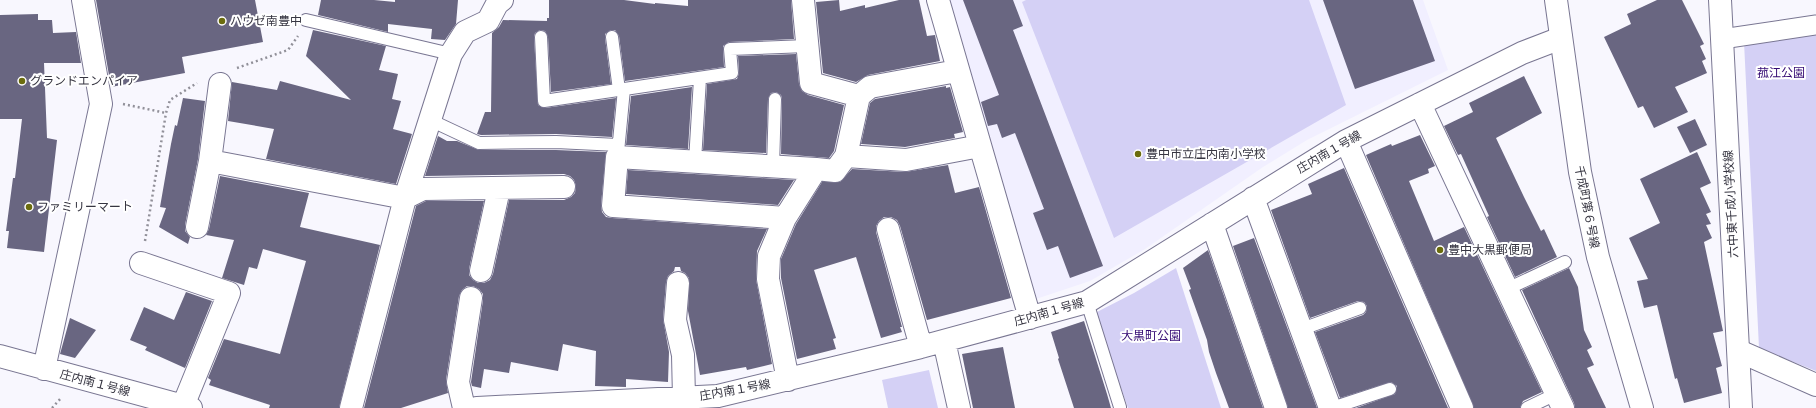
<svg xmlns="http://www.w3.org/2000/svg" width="1816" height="408" font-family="Figtree,'Noto Sans JP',sans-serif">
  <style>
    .built { fill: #f1efff }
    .park { fill: #d4d0f5 }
    .building { fill: #696681 }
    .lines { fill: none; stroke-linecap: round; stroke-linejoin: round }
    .service-casing { stroke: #797692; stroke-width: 14 }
    .pedestrian-casing { stroke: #797692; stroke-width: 21 }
    .minor-casing { stroke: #797692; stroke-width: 24 }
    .tertiary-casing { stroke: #797692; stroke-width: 24 }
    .path { stroke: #919099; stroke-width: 2.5; stroke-dasharray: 2 3; stroke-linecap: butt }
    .service { stroke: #fff; stroke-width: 12 }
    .pedestrian { stroke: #fff; stroke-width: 19 }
    .minor { stroke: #fff; stroke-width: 22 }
    .tertiary { stroke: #fff; stroke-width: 22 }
    .poi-dot { fill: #6b6c0e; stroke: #fff; stroke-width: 1.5 }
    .labels { text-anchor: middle; stroke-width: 4; stroke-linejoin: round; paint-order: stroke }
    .poi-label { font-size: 12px; fill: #363541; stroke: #fff; text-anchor: start }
    .park-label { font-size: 12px; fill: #320872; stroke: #fff }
    .street-label { font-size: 12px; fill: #363541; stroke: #fff }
  </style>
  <rect width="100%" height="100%" fill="#f8f7fe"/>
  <path class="built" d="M948,0h475l25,70 -141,70 -44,27 -118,82 -55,32 -57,19z"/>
  <path class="park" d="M1026,0h283l37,105 -232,133 -92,-236z
    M1816,33v338l-57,-23 -15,-306z
    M1176,268l45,140h-93l-33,-95 39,-20z
    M929,370l9,38h-50l-6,-28z"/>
  <path class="building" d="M96,0h159l8,42 -81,15 3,16 -74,14z
    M321,0h53l21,2v-2h63l-2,24 -11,16 -14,-1 1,-10 -44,-5v8l-70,-17z
    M549,0h75l31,4v-1l33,3v-6h103l3,39 -65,3 -6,4 1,21 -99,14 -6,-45 -4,-6h-4l-6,4v4l6,46 -60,8 -3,-55 -3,-6 -5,-1 -5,3 -1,4 4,68 7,3 71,-10 -4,39 -56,-3 -75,1 -4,-1 8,-22h6l1,-79 7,-6 4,-7 44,1v-3h2z
    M839,0l1,11 25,-6v3l34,-8h20l8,36 8,-1 5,26 -72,14 -12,7 -33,-9 -7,-71z
    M963,0h50l10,26 -10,4 90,236 -33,12 -12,-32 -11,4 -14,-37 11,-4 -29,-76 -13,5 -5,-14 -9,2 -7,-24 18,-7z
    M1323,0h90l22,61 -80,28z
    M1657,0h25l22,44 -4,2 6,13 -4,2 5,12 -32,14 13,25 -34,16 -11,-22 -5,2 -34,-71 27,-13 -4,-10z
    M38,14v6h14l1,13 23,-1 5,31h-37l3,75 10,2 -13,112 -37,-4 2,-17h-3l7,-53h2l7,-59h-22v-104z
    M313,30l73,16 -7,24 19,4 -6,25 9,2 -8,28 19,5 -16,50 -130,-25 8,-30 -46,-8 4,-39 45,8 3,-9 71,19 -45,-44z
    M796,54l3,30 3,7 6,4 36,10 -10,46 -5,7 -48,-4 1,-55 -1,-4 -5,-3 -5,1 -3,6 -2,54 -63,-3 4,-66 30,-5 2,-6 -1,-17z
    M1524,76l18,37 -46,25 28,59 17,34 3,-2 13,28 -42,20 -28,-60 2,-1 -28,-62 -3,1 -14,-29 29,-14 -4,-9z
    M946,86v2l4,-1 13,45 -9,2 1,4 -50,9 -44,-3 9,-41 5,-4z
    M692,87l-4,62 -62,-4 5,-49z
    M183,98l22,3 -7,58 -13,66v6l5,6 -2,7 -29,-17 7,-19 -6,-1 11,-63 4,-19 2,1z
    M1695,119l12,26 -17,8 -13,-26z
    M1420,135l15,31 -7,3 1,4 -20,8 25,60 30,-14 78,165 -19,9 -3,7h-46l-108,-253 25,-11 1,2z
    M438,136l9,5h10l22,9h77l50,2 -5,53 1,7 4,5 6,1 155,11 -10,22 -1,28 16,85 -25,6 -1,-3 -46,8 -12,-64 1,-33 -4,-5 -4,-2 -1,-4h-5l-1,4 -6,5 -2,6 -3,37 6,33 -1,30 -42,-3v8l-31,-1 1,-35 -33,-7 -5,27 -47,-9 -2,11 -25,-4 -3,19 -9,-2 -1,-4 12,-82v-6l-4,-5 -6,-3h-6l-5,4 -3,6 -13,84 2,13 -47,15h-37l52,-202 10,-5h58l-15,68v6l4,5 5,3h6l6,-3 3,-6 16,-74h55l7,-3 4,-4 1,-7 -2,-6 -4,-4 -6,-2 -139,2z
    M1697,152l14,31 -11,5 11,24 -5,2 5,10 -5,1 6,13 -8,4 19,89 -10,2 9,33 -6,2 6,25 -38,10 -7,-25 -2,1 -18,-74 -13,3 -7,-27 11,-2 -19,-41 31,-15 -20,-44z
    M948,165l7,28 24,-6 32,111 -84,22 -27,-94 -3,-6 -6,-3h-7l-5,4 -3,5v6l26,95h-2l2,5 -21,6 -25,-81 -42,13 22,68 -3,1 3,10 -39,10 -16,-81v-19l15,-35 26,-42h18l12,-13 53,3z
    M1344,168l104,240h-92l39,-14 2,-8 -6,-4 -51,16 -25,-66 48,-17 3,-3 1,-6 -3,-4 -6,-1 -48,17 -39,-108 41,-16 -4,-10z
    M628,170l166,10 -16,25 -152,-11z
    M220,176l89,17 -9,34 80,18 -41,163h-70l1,-3 -61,-20 2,-5 -3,-2 16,-39 56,15 26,-93 -43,-12 -6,20 -8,-2 -5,18 -22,-7 12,-38 -28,-5 3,-6z
    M1254,238l63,170h-29l-55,-162z
    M1208,250l55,158h-34l-13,-35 -7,-21 -2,-12 -18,-50 2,-1 -8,-21z
    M1569,268l9,19 6,43 8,17 -5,3 7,15 -7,3 19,40h-31l-1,-5 -52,-113z
    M186,292l26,9 -27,67 -40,-18 2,-3 -17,-7 14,-33 30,13z
    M70,318l26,12 -21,28 -15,-4z
    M1084,321l23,73 4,14h-37l-16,-49 1,-1 -8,-26z
    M1003,347l12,61h-42l-11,-54z"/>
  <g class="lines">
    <g class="service-casing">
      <path id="service" d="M306,20l145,34
        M541,37l3,64 188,-28 -2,-24 77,-3
        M612,37l7,53
        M430,120l49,23 77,-1 62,3
        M618,152l6,-63
        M695,161l5,-82
        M773,167l2,-68
        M1507,289l58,-27
        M1087,302l33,105
        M1302,329l58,-21
        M1332,408l58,-19
        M1527,408l29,-14"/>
    </g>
    <g class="pedestrian-casing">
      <path id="pedestrian" d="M1722,39l94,-14"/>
    </g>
    <g class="minor-casing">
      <path id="minor" d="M803,0l8,83 48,13
        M938,0l92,318
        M1420,104l143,304
        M1346,141l116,267
        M846,156l60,4 74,-14
        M210,161l10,-77
        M1253,198l77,210
        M785,218l-172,-12 4,-49 199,12
        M1212,224l64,184
        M197,227l13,-66 195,37 18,-9 141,-2
        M888,229l33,118
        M141,263l88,30 -46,113
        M481,271l18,-82
        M678,283l-3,37 8,35 1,43
        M944,341l15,67
        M1739,351l77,34
        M0,356l191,52
        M44,369l57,-265 -18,-104
        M788,380l-20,-101 1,-23 16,-38 31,-49 19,2 11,-15 13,-60 11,-9 87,-16
        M351,408l54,-210 46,-144 14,-22 23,-11 9,-17 5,-4
        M464,408l-6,-26 13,-84
        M477,408l241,-12 203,-49 166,-45 259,-161 176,-88 39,-15"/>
    </g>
    <g class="tertiary-casing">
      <path id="tertiary" d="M1556,0l24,172 18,85 44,151
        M1720,0l21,408"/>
    </g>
    <path class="path" d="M237,68l51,-18 10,-14
      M123,104l43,9
      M145,241l21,-128 4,-13 27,-17
      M52,408l9,-10"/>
    <use href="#service" class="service"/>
    <use href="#pedestrian" class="pedestrian"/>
    <use href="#minor" class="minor"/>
    <use href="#tertiary" class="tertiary"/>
  </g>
  <g class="poi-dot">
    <circle cx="222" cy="21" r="4"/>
    <circle cx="22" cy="81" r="4"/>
    <circle cx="1138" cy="154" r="4"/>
    <circle cx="29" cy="207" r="4"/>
    <circle cx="1440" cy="250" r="4"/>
  </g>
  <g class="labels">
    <g class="poi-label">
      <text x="230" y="25">ハウゼ南豊中</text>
      <text x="30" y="85">グランドエンパイア</text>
      <text x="1146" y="158">豊中市立庄内南小学校</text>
      <text x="37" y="211">ファミリーマート</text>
      <text x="1448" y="254">豊中大黒郵便局</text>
    </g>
    <g class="park-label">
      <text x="1781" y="77">菰江公園</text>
      <text x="1151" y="340">大黒町公園</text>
    </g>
    <g class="street-label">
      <text transform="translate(1329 152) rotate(-30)" y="4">庄内南１号線</text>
      <text transform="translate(1731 204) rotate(-93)" y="4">六中東千成小学校線</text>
      <text transform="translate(1587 207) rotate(79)" y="4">千成町第６号線</text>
      <text transform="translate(1049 312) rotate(-16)" y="4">庄内南１号線</text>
      <text transform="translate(95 383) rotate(15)" y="4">庄内南１号線</text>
      <text transform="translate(735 390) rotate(-10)" y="4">庄内南１号線</text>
    </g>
  </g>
</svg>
